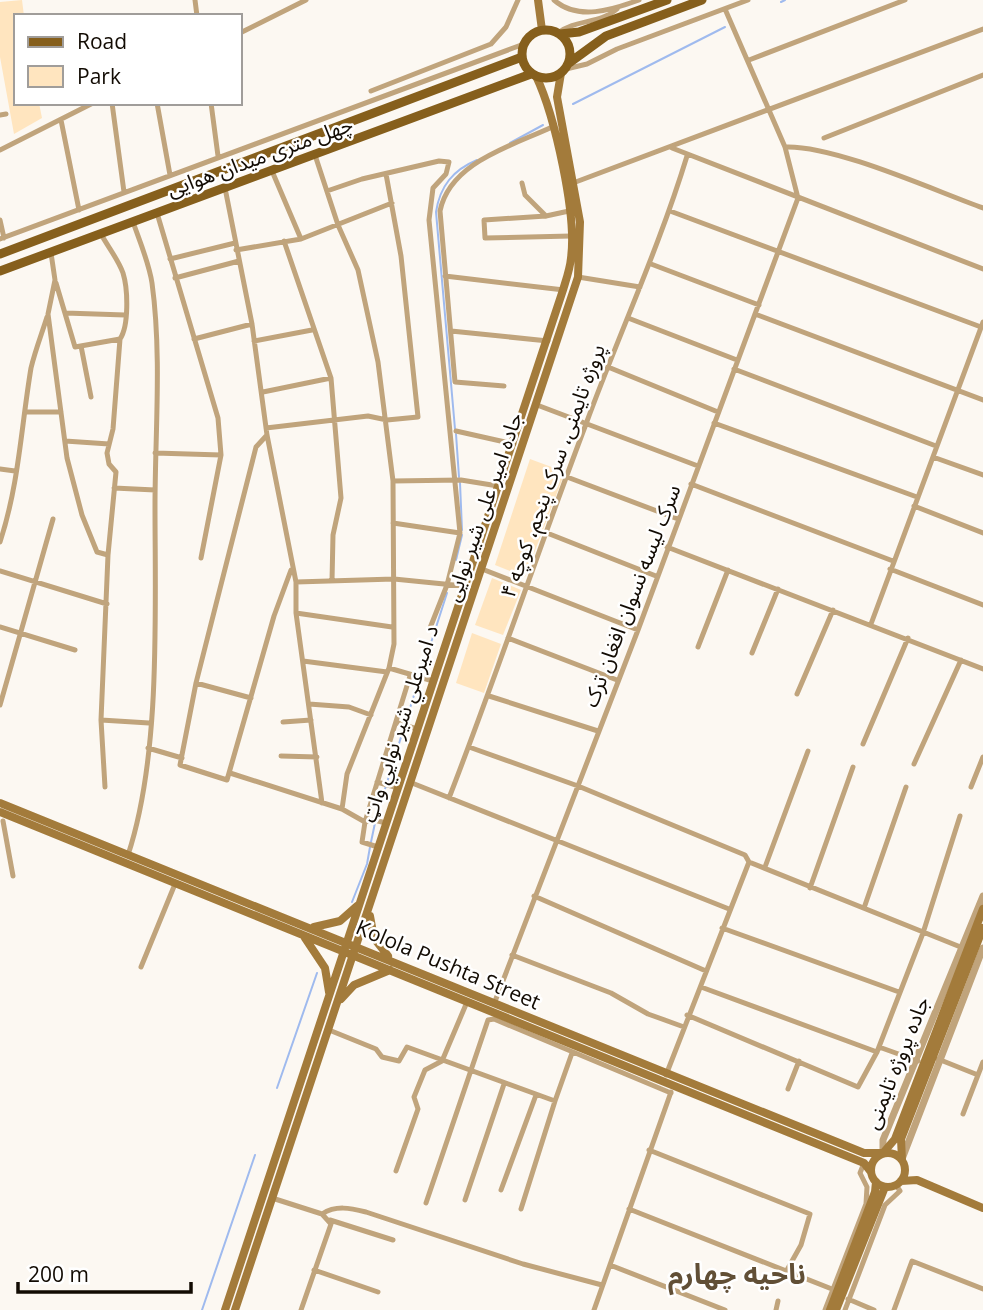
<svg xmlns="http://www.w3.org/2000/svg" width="983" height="1310" font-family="'Open Sans','Noto Sans Arabic',sans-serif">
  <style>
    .green { fill: #ffe5bf }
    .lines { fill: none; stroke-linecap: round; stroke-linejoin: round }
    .stream { stroke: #9fbaee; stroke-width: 2 }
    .minor { stroke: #c0a47c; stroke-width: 5 }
    .tertiary { stroke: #c0a47c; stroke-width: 7 }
    .secondary { stroke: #a37b3b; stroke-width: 8 }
    .primary { stroke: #865f1c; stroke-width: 9 }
    .labels { text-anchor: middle; stroke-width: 5; stroke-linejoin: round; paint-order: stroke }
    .street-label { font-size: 21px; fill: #120b03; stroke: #fff }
    .district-label { font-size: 28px; font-weight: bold; fill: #614f36; stroke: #fff }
  </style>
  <rect width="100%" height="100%" fill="#fcf8f2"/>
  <path class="green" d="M22,0l2,16h-8v87h23l3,15 -28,16 -14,-77v-55z
    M530,459l35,13 -40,105 -30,-12z
    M492,578l29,12 -18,45 -28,-10z
    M472,633l29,11 -17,49 -28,-10z"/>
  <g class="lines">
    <path class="stream" d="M781,2l4,-2
      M573,104l152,-77
      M510,143l33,-18
      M455,429l-19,-217c4,-26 17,-42 41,-52
      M456,434l3,43
      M460,483l2,47
      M456,560l6,-25
      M421,674l26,-81
      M376,818l43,-139
      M371,842l4,-19
      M352,902l15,-38 3,-17
      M277,1088l40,-115
      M202,1310l53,-155"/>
    <path class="minor" d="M195,0l2,16
      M554,0c24,21 58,10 85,0
      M240,33l66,-33
      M558,33c18,-14 42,-9 59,-24
      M749,60l156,-60
      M566,69l21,-5 30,-15 131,-49
      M371,91l120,-47 15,-17 12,-27
      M112,103l12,89
      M157,103l13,72
      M211,103l7,53
      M0,115l6,-1
      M61,120l18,90
      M824,138l159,-63
      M785,147c49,-2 148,43 198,61
      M672,148l311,121
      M0,150l93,-47
      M315,155l23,70 20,45 20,92 15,119 1,163 -5,24 -42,106 -5,35
      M272,171l29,68
      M522,183l3,12 21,21
      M573,183l410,-154
      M225,188l27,136 15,111 29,147v31l26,190
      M327,191l35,-12 77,-18 10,1 -3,12 -13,14 -4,32 31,313 -13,52 -17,43
      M569,211l-23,5 -62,4 1,18 86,-2
      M670,211l311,116
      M157,213l61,205 3,37 -20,103
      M0,220l4,18
      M101,234c7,13 17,25 22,39 5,16 6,53 -3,66l-7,90 -6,24 2,11 7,8 -8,83
      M0,239l524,-195
      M284,241l47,137 10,120 -8,37 -1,46
      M236,250l65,-11 91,-36
      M51,253l4,27 -7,34 19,144 15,57 15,37 11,3 -7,165 4,67
      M170,259l65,-16
      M651,264l108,41
      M445,276l119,14
      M578,277l62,10
      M175,278l64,-17
      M56,283l19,64 45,-8
      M65,313l60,2
      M755,314l228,86
      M628,318l109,42
      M451,331l97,10
      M194,339l58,-15
      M254,341l58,-11
      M81,346l10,51
      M608,367l110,45
      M734,369l202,77
      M504,386l-49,-4 -15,-171c10,-49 72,-65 112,-84
      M263,392l68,-14
      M537,405l161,61
      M26,412h35
      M714,423l203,74
      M266,428l102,-12 19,4 31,-3 -17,-161 -15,-82
      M456,431l58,13
      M267,435l-11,12 -60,236 -16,82 47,15 47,-164 17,-46
      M65,441l44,3
      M155,453l66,2
      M933,457l50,18
      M0,469l15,2
      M567,477l111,42
      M393,481l68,-1 37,6
      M691,484l202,77
      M114,488l41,2
      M914,506l69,27
      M393,523l67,10
      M547,533l109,43
      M0,542c19,-58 21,-114 31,-174 4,-17 11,-35 16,-51
      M667,547l316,122
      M482,569l156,61
      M890,569l93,36
      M0,571l107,33
      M296,582l98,-3 70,7
      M296,613l96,14
      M871,624l112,-302
      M0,627l75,23
      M508,638l109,42
      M698,647l30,-77
      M752,653l26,-64
      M303,661l84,11
      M389,668l44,13
      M196,683l55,15
      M797,694l36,-84
      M489,696l109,35
      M309,704l40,3 22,8
      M0,705l53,-186
      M101,720l48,3
      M283,722l28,-2
      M398,723l19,6
      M863,744l45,-106
      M469,747l109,39 167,69 4,7 214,86
      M148,748l34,10
      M281,756l36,1
      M914,764l47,-104
      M230,773l112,36 23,13 9,-2 12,3
      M377,782l21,6
      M412,783l317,126
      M971,787l12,-30
      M449,798c48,-124 90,-250 137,-374 33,-90 73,-176 101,-268
      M3,821l10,55
      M378,847l-16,-5 3,-20 45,-146
      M128,855c33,-100 27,-243 27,-349 0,-73 7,-150 -3,-223 -3,-20 -12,-41 -19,-61
      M765,867l43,-116
      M810,888l43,-121
      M534,896l172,75
      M864,908l42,-121
      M722,928l177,64
      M512,955l99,38 37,21 36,13
      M141,967l34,-83
      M701,987l176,65
      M494,1004l144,-374 160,-432 -13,-51 -60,-138
      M687,1015l171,72 19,-35 46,-119 37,-117
      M329,1030l47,19 6,8 17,4 8,-14 148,54 17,-48
      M879,1047l39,14
      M938,1059l40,16
      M666,1075l83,-213
      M788,1089l11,-28
      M963,1114l20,-52
      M649,1150l161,64 -9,31 -14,25
      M396,1171l22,-62 -4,-12 11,-27 17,-9 25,-59
      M501,1190l35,-95
      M272,1198l50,16c14,-9 28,-6 44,-2l157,52 79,21
      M465,1200l39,-116
      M426,1203l62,-183 6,-1 177,74
      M521,1209l34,-108
      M629,1209l208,82
      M330,1220l63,20
      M610,1265l115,45
      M314,1270l64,22
      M848,1299l26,11
      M301,1310l30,-86 -9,-10
      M594,1310l77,-218
      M776,1310l2,-9
      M825,1310l41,-106 1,-17 -7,-14 4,-10
      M845,1310l40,-105 15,-14 -4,-6
      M894,1310l18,-49 71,28"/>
    <path class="tertiary" d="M883,1153v-13l100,-244
      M902,1159l81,-211"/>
    <path class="secondary" d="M538,0l4,30
      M0,803l864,350h19l12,-14 88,-230
      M0,812l864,351 7,9
      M370,916l4,22 14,18
      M314,927l26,-6 17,-15
      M305,938l20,30 4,24
      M341,999l13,-14 36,-15
      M871 1170a17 17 0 1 1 34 0a17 17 0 1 1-34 0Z
      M902,1160l-1,-21 82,-211
      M901,1181l16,-1 66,28
      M225,1310l338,-1020c3,-10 7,-21 8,-32 6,-43 -16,-142 -35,-182
      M235,1310l343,-1033 2,-55 -23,-125 4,-24
      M830,1310l45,-118 1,-10
      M836,1310l49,-123"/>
    <path class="primary" d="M522 54a24 24 0 1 1 48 0a24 24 0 1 1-48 0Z
      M560,34l19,-2 88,-32
      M569,63l37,-27 96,-36
      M0,254l522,-197
      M0,271l531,-197"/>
  </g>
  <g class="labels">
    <g class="street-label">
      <text transform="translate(260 157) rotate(-20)" y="7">چهل متری میدان هوایی</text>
      <text transform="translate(553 471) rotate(-70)" y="7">پروژه تایمنی، سرک پنجم، کوچه ۴</text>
      <text transform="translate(484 507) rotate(-71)" y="7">جاده امیر علی شیر نوایی</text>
      <text transform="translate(632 596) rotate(-69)" y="7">سرک لیسه نسوان افغان‌ ترک</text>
      <text transform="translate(400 724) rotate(-72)" y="7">د امیرعلي شیر نوايي واټ</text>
      <text transform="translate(448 965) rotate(23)" y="7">Kolola Pushta Street</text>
      <text transform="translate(897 1063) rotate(-68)" y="7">جاده پروژه تایمنی</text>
    </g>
    <g class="district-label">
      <text x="737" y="1284">ناحیه چهارم</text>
    </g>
  </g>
  <rect x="14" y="14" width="228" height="91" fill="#ffffff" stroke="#a09d9a" stroke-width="2"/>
  <rect x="28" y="37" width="35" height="10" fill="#865f1c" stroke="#a09d9a" stroke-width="2"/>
  <text x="77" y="49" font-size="21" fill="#120b03">Road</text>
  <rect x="28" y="66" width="35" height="21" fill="#ffe5bf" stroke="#a09d9a" stroke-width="2"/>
  <text x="77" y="84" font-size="21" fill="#120b03">Park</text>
  <path d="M18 1282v10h173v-10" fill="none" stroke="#120b03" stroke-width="3.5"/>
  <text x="28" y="1282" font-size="21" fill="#120b03" stroke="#ffffff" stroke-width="5" paint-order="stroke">200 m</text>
</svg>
